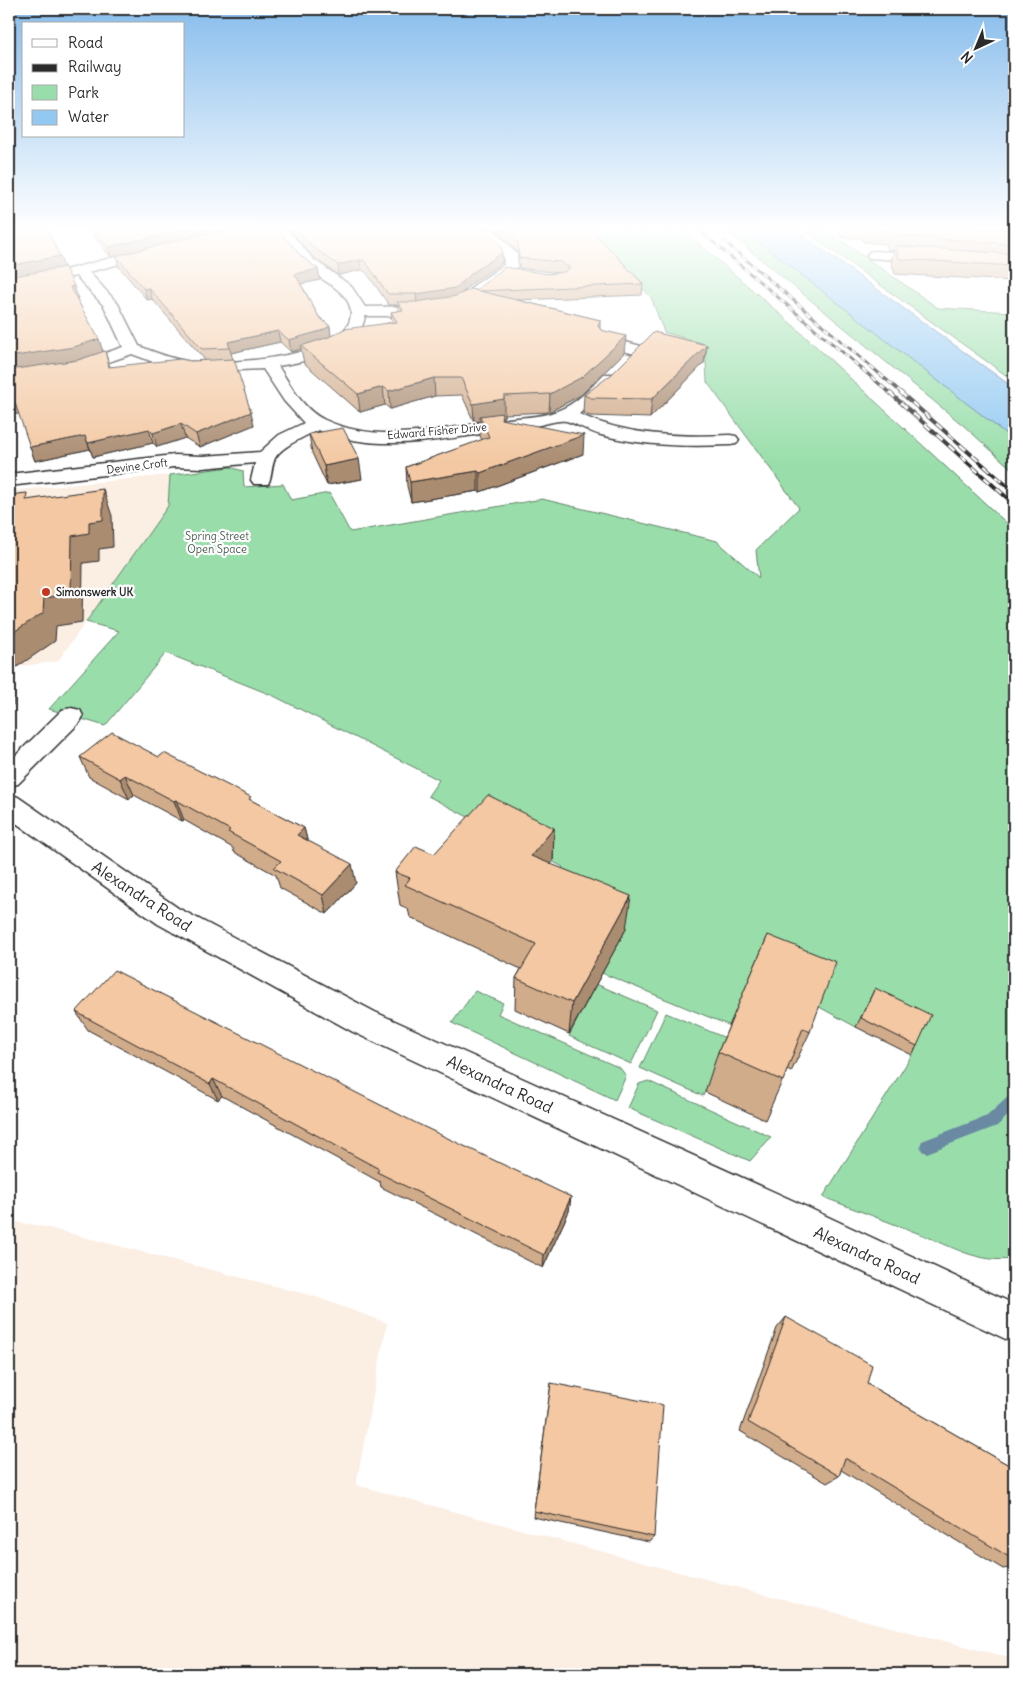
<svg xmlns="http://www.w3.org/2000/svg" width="1023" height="1683" font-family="Delius,sans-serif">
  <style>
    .built { fill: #fbeee3 }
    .green { fill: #99deaa; stroke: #62846a }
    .water { fill: #93c9f1; stroke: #698aa2 }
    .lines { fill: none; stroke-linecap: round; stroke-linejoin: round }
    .stream { fill: #698aa2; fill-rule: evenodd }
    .street-casing { stroke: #2b2b2b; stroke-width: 3 }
    .secondary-casing { stroke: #2b2b2b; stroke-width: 3 }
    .street { fill: #fff; fill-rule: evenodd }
    .secondary { fill: #fff; fill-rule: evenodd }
    .rail-far1-casing { stroke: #2b2b2b; stroke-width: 3 }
    .rail-casing { stroke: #2b2b2b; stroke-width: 4 }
    .rail-far1 { stroke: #fff; stroke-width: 2; stroke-dasharray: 6; stroke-linecap: butt }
    .rail { stroke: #fff; stroke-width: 2.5; stroke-dasharray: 8; stroke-linecap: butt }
    .wall { fill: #d1ac8b; stroke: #2b2b2b }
    .shaded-wall { fill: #aa8c71; stroke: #2b2b2b }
    .building { fill: #f3c8a2; stroke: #2b2b2b }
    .poi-dot { fill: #c8321e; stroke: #fff; stroke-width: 2 }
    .labels { text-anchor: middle; stroke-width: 4.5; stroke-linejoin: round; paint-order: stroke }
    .far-street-label { font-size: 11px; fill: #2b2b2b; stroke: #fff }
    .far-park-label { font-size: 11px; fill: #4c6151; stroke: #fff }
    .far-poi-label { font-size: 11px; font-weight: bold; fill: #2b2b2b; stroke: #fff; text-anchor: start }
    .near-street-label { font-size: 16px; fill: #2b2b2b; stroke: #fff }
  </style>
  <rect width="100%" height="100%" fill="#fff"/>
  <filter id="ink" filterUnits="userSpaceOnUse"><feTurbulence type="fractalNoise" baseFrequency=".02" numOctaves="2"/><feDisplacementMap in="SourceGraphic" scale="10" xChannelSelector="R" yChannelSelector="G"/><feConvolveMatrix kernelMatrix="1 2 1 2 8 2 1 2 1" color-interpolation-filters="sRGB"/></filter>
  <g filter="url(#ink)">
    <path class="built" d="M170,475l-2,31 -110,155 -49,7v-177z
      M9,1221l32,5 272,70 74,27 -31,162 314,85 344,89v15h-1005z"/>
    <path class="green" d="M583,229h99l113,98 219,203v729c-38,4 -60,-12 -94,-25 -32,-12 -65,-25 -97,-37l89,-142 13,-30 -69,2 -46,-25 -77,25 -131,-54 -59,-79 20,-27 -135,-71 11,-16 -165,-84 -108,-43 -61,73 -56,-17 70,-78 -33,-9 82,-116 2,-31 60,-8 13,4 1,16 39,-3 8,16 38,-7 21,39 192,-33 175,42 42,37 -3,-28 43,-42 -92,-126 -2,-38 -41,-12 -13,-35z
      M724,229h19l271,211v31l-50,-45z
      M802,229h23l113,79 76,4v69z
      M596,984l61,26 -26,54 -62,-28z
      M475,991l28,12 -5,11 122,54 6,8 -11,24 -163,-77z
      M666,1013l62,26 -25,57 -63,-28z
      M648,1081l123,56 -21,24 -122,-53 11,-24z"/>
    <path class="water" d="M743,229h51l220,159v52z"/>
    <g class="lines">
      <path class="stream" d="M1014,1095v15l-17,16 -70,27 -5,-2 -2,-5 2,-5 65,-25 22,-20z"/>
      <g class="street-casing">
        <path id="street" d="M273,229h14l26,30 38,27 14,21 62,-1 8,5 -8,5h-62c-5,36 -58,45 -87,50 13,20 25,44 47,54 54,25 120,8 176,0 18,-3 38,-2 56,-9 19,-7 33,-22 47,-37h12l2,4 -2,4 -37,32c48,22 99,23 151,21l6,1 3,4 -3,4 -6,1c-44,2 -86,1 -129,-10 -12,-3 -23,-11 -35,-14 -7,-2 -32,6 -41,7 -68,7 -141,29 -207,2 -12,6 -41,18 -44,31 -3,8 -2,16 -6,23h-14l-3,-4 4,-17 -52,5 -29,-1 -165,19v-12l165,-19 29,1 57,-4 19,-17 25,-12 -20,-22 -21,-32 -69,3 -30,-6 -32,-12 -50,17 -73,12v-10l70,-11 44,-15 -19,-41 -28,-30 -33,8 -34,5v-8l33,-5 111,-29 5,1 2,3 -2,3 -69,18 29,32 21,42c17,7 35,14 54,16 31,3 170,-4 157,-55 -5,-19 -32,-28 -45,-40 -12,-11 -22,-25 -32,-38z
          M479,229h14l24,25 1,12 -35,26h-10l-2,-3 2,-3 31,-21 -1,-10z
          M874,251l56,3 7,4 -7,4 -61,-4 -2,-3 2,-3z
          M606,337l39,10 2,3 -8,5 -39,-10 -2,-3 2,-3z
          M71,708l9,2 3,6 -3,6 -62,62 -9,2v-24l53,-52z"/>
      </g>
      <g class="secondary-casing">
        <path id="secondary" d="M9,794l9,3 160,111 197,104 419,189 220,103v39l-661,-311 -195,-108 -149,-106z"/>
      </g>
      <use href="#street" class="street"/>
      <use href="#secondary" class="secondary"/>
      <g class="rail-far1-casing">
        <path id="rail-far1" d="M698,229l192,164
          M724,241l178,152"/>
      </g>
      <g class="rail-casing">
        <path id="rail" d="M889,392l125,112
          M900,392l114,100"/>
      </g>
      <use href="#rail-far1" class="rail-far1"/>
      <use href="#rail" class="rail"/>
    </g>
    <path class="wall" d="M88,229h190l22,26 18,14 2,11 -19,4 18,33 11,9 1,10 61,-14 -1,-10 7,-1v-6h-9l-23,-33 -5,-2 -22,5 -25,-17 -25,-29h197l16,24v10l-30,20 -9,10 85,-19 12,-1 -41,-5 -1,-15 -23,-24h96l52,55 -1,11 -125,5 83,20v9l24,24 -43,42 -32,17 -45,2v3h-2v2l81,35 -103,38 -2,-1 -67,11 -4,-16 -1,-19 76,-27 -2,-4v-15l-6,1 -12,-27 -27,1 -45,13 -5,-4 -25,7 -56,-49 -3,-14 -10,3 -11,-10 -49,11 23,72 -54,22 -15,-9 -28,9 -4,-4 -60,14 -3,-8 -55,12 -5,-14 34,-180 14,31 -1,1 26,52h2l5,16 95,-7 -53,-61 -5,1 -28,-33 -3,-11 13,-3 -18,4z
      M839,229h175v52l-119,-7 -4,-13 3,-11h-6l-2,-6 -23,-2 -1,-4h-21z
      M707,345l-3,18 -54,55 -60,-2 -7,-3 1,-18z
      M309,434l53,45 -35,6 -15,-32z
      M80,757h79l93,44 52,27 3,12 49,43 -29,31 -47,-26 -4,-13 -42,-23 -1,-4 -49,-28 -2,1 -48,-26 -5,4 -40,-22z
      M554,828l-1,33 -3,3 76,65 -57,105 -54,-25 1,-31 5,-9 -111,-52 -2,-8 -8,-4 -5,-33 39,-18z
      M768,935l42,97 -19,40 -4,-2 -22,50 -60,-28 13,-40z
      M875,988l42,58 -5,9 -56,-28z
      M76,1012l495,185 -2,14 -26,57 -162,-81 -1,-5 -158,-86 -4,4 -130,-70z
      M786,1317l81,67 147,84v99l-11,2 -162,-99 -2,6 -12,7 -87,-52 37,-103z
      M551,1383l103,154 -5,5 -116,-25z"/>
    <path class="shaded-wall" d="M189,229h49l-127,28 -3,-10z
      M502,253v10l-30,20 -16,16 -39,6 -1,-11 56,-21z
      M60,256l4,12 -55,11v-13z
      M360,260l1,10 -22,5 -1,-10z
      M318,269l2,11 -24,5 -1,-11z
      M74,286l4,12 -4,1 -4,-12z
      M149,288l3,11 -5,1 -3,-11z
      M330,326l1,12 -30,8v3l-10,3 -2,-12z
      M278,331l2,11 -49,11 -3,-11z
      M626,336l-2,17 -43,42 -32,17 1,-18z
      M99,339l4,13 -24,8 -70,11v-14z
      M707,345l-3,18 -54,55 2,-19z
      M434,378l1,18 -45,13 -1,-18z
      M383,387l2,18 -25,7 -2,-18z
      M504,396v21h-2v15l-22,-16v5l-6,1 -1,-18z
      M14,400l5,14 -10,1v-14z
      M251,412l3,13 -54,22 -4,-13z
      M181,424l4,14 -28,9 -4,-14z
      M149,429l4,14 -60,14 -5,-14z
      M584,435l-1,19 -103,38v-19z
      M85,436l5,13 -55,12 -5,-14z
      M359,459l3,20 -35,6 -3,-19z
      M478,471v20l-67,11 -1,-20z
      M103,489l9,27 1,31 -14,2v12l-16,2 -1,59 -26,4 -1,15 -41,28 -1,36 -4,1v-71l35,-37 28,-62 17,-14z
      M125,775l9,20 -5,4 -9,-20z
      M176,800l8,20 -2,1 -8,-20z
      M304,828l5,19 -12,-12z
      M554,828l-1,33 -23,28 1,-33z
      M352,864l4,19 -29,31 -4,-19z
      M631,896l-5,33 -57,105 3,-31z
      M213,1079l9,17 -4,4 -8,-16z
      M571,1197l-2,14 -26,57 1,-13z"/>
    <path class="building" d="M9,229h38l13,27 -51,10z
      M94,229h95l-81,18z
      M236,229h42l22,26 18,14 -23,5 24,43 11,9 -9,5 -32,9 -11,-9 -50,11 2,6 -28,1 -53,-61 -5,1 -28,-33 84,-21z
      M296,229h190l15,16 1,8 -30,20 -16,15 -40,6h-28l-23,-33 -5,-1 -22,5 -25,-18z
      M505,229h86l52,55 -165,7 -2,-1 29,-23 43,7 16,-2 6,-4 -10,-6 -41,-4 -1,-16z
      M886,229h128v15l-122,-9 -2,-6z
      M895,246l119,8v12l-115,-7z
      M65,267l9,19 -4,1 29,52 -25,8 -65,10v-80z
      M471,289l129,31 -2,6 3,4 25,6 -44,41 -32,17 -46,2v3l-31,5 -12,-26h-27l-45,13 -6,-4 -25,7 -57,-48 28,-9 15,-8 53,-7 -6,-10 12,-2 -6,-8h19l40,-6z
      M654,332l53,13 -55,54 -61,-1 -7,-3 28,-21z
      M105,351l4,16 71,-8 11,2 43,-2 17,53 -55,22 -15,-10 -28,9 -4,-4 -61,14 -3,-7 -55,11 -16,-47 -5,1v-31l69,-10z
      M502,413l-1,6 83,16 -104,38 -2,-2 -68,11 -4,-15 83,-30 -9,-21z
      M343,428l16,31 -35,7 -15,-32z
      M103,489v31l-14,2v11l-17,3 -1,58 -27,4 -1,15 -34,22v-140l18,-2 -1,7z
      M112,732l47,25 5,-4 87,44 -2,2 55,29 -7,7 55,29 -29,31 -49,-27 7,-7 -53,-29 2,-2 -54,-30 -2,1 -49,-26 -5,4 -40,-22z
      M488,795l66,33 -23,28 100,40 -59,107 -56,-25 20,-34 -131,-59 5,-7 -15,-6 21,-26 18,8z
      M768,935l68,27 -26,70 -7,-4 -20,53 -65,-29z
      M114,970l302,153 155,74 -27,58 -167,-83 2,-3 -166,-90 -3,5 -134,-72z
      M875,988l56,27 -14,31 -56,-28z
      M786,1317l86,48 -5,19 147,84v92l-169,-102 -6,18 -91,-54z
      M551,1383l112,22 -9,132 -120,-26z"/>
  </g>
  <linearGradient id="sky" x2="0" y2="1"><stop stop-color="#86bcec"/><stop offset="0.49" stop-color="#fff"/><stop offset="1" stop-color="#fff" stop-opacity="0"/></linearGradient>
  <rect width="1023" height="465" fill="url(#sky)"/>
  <circle class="poi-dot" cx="46" cy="592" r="5"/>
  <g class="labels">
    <g class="far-street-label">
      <text transform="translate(437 431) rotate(-5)" y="4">Edward Fisher Drive</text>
      <text transform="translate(137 466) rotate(-7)" y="4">Devine Croft</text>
    </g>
    <g class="far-park-label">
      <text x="217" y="540">Spring Street<tspan x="217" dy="13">Open Space</tspan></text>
    </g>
    <g class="far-poi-label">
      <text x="56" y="596">Simonswerk UK</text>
    </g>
    <g class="near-street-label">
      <text transform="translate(142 896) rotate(33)" y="6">Alexandra Road</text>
      <text transform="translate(500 1084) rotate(25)" y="6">Alexandra Road</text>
      <text transform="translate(867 1255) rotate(25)" y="6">Alexandra Road</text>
    </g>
  </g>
  <rect width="1023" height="1683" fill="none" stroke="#fff" stroke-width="30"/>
  <rect x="15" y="15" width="993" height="1653" fill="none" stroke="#2b2b2b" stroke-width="2" filter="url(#ink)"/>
  <rect x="22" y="22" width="162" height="115" fill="#ffffff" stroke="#aaaaaa"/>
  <rect x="32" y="39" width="25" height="8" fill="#ffffff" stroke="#aaaaaa"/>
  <text x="68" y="48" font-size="15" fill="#2b2b2b">Road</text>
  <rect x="32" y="64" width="25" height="8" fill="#2b2b2b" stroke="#aaaaaa"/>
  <text x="68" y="72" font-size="15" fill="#2b2b2b">Railway</text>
  <rect x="32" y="85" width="25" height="15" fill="#99deaa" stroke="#aaaaaa"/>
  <text x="68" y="98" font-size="15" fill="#2b2b2b">Park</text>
  <rect x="32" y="110" width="25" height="15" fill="#93c9f1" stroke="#aaaaaa"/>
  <text x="68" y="122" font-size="15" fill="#2b2b2b">Water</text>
  <g transform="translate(976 48) rotate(224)" stroke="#ffffff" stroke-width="4" paint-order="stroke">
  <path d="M0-4L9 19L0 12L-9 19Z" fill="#2b2b2b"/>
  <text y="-8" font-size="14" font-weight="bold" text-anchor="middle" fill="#2b2b2b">N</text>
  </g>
</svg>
